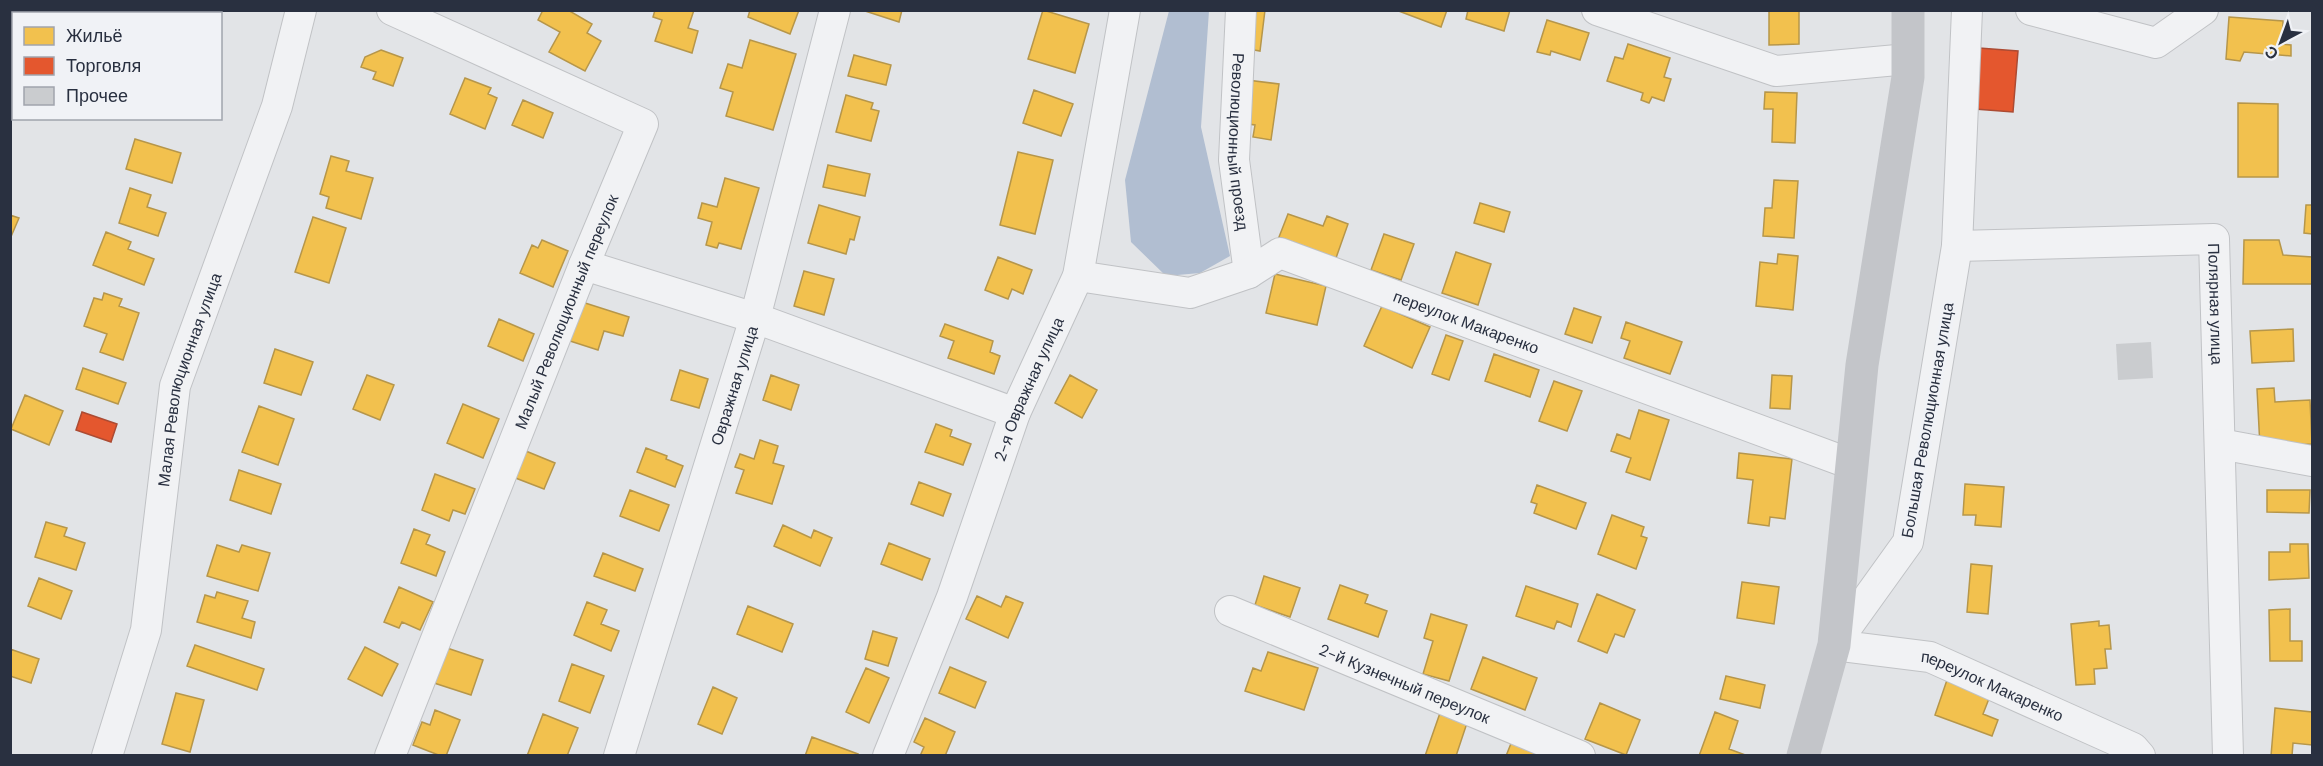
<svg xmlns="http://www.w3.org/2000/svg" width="2323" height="766" font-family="'DM Sans',sans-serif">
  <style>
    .water { fill: #b1bed1 }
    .homes { fill: #f2c14e; stroke: #b6964a; stroke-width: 1.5 }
    .shops { fill: #e4572e; stroke: #ac4b33; stroke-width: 1.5 }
    .building { fill: #cacccf }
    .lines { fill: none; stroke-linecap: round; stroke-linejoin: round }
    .street-casing { stroke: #c0c2c5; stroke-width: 32 }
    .street { stroke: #f1f2f4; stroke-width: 30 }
    .secondary { stroke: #c3c5c9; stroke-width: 33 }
    .labels { text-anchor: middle; stroke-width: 6; stroke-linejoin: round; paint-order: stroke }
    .street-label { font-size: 16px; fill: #293040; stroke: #f0f2f6 }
  </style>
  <rect width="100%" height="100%" fill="#e2e4e7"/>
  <path class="water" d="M1169,11h40l-8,116 29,129 -30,17 -34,3 -35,-34 -6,-62z"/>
  <path class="homes" d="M543,10h25l24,14 -5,9 14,8 -16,30 -36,-19 11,-20 -22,-12z
    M655,10h39l-6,18 10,3 -6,22 -37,-12 7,-21 -9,-3z
    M750,10h49l-9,24 -42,-17z
    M862,10h40l-3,12z
    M1043,10l46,14 -14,49 -47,-14z
    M1248,10h17l-5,41 -17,-3z
    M1396,10h51l-6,17z
    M1468,10h42l-6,21 -38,-12z
    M1769,10h30v34l-30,1z
    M2229,17l54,4 -1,23 9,1v11l-47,-4 -4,9 -14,-2z
    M1547,20l42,13 -9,27 -29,-9 -1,4 -13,-3z
    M750,40l46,14 -23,76 -47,-14 7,-24 -13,-4 8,-24 14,4z
    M1628,44l42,14 -6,19 7,2 -7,22 -12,-4 -3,6 -8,-3 2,-7 -36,-12 8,-24 8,2z
    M381,50l22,8 -10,28 -20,-7 3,-7 -15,-5 4,-10z
    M854,55l37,10 -5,20 -38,-9z
    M465,78l26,10 -3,6 9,4 -12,31 -35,-15z
    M1247,80l32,4 -8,56 -18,-3 2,-12 -14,-2z
    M1034,90l39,14 -12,32 -38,-13z
    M1765,92l32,1 -2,50 -23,-1 1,-33h-9z
    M846,95l27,8 -2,6 8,2 -8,30 -35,-9z
    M523,100l30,13 -10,25 -31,-13z
    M2238,103l40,1v73h-40z
    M135,139l46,14 -9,30 -46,-14z
    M1018,152l35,8 -18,74 -35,-9z
    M331,156l18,5 -3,10 27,7 -12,41 -35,-11 3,-11 -9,-3z
    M828,165l42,9 -5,22 -42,-9z
    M725,178l34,10 -18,61 -22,-6 -2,5 -11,-3 6,-23 -14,-4 4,-15 15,4z
    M1774,180l24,1 -4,57 -31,-2 2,-28h7z
    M130,188l21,7 -4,12 19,6 -8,23 -39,-13z
    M1480,203l30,9 -6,20 -30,-9z
    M819,205l41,12 -6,23 -4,-1 -4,15 -38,-11z
    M2306,205h6v29l-8,-1z
    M1288,214l35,12 4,-10 21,8 -12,34 -57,-21z
    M10,215l9,3 -9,21z
    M313,217l33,11 -17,55 -34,-11z
    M106,232l25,10 -3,7 26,10 -10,26 -51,-20z
    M1384,234l30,10 -13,36 -30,-10z
    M542,240l26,11 -15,36 -33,-14 12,-28 6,3z
    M2244,240h35l4,15 29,2v27h-69z
    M1456,252l35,12 -13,41 -36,-12z
    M1778,254l20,2 -5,54 -37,-4 4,-44 17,2z
    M998,257l34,13 -9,24 -11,-5 -4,10 -23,-9z
    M804,271l30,8 -10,36 -30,-9z
    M1275,274l51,12 -9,39 -51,-12z
    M104,293l18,6 -3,7 20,7 -16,47 -23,-8 7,-18 -23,-8 10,-28 8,2z
    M582,302l47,15 -6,19 -19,-5 -6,19 -28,-9z
    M1382,306l48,21 -18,41 -48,-22z
    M1574,308l27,9 -9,26 -27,-9z
    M499,319l35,15 -11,27 -35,-15z
    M1626,322l56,20 -12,32 -46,-16 6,-17 -9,-3z
    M945,324l48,17 -3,11 10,4 -6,18 -46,-16 6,-17 -14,-5z
    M2293,329l1,32 -42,2 -2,-32z
    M1446,335l17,6 -14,39 -17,-6z
    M275,349l38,13 -12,33 -37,-12z
    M1494,354l45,16 -9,27 -45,-16z
    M83,368l43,15 -8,21 -42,-15z
    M680,370l28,9 -9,29 -28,-8z
    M367,375l27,10 -14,35 -27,-11z
    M771,375l28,10 -8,25 -28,-10z
    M1070,375l27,15 -15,28 -27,-15z
    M1772,375l20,1 -2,33 -20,-1z
    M1554,381l28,10 -15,40 -28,-10z
    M2274,388l1,14 35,-2 2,44 -52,3 -3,-58z
    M25,395l38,16 -14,34 -38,-16z
    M463,404l36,15 -16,39 -36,-15z
    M259,406l35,13 -16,46 -36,-13z
    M1639,410l30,10 -19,60 -24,-8 5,-14 -20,-7 6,-17 13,5z
    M936,424l16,6 -2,6 21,8 -8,21 -38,-13z
    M760,440l18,6 -5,17 11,3 -12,38 -36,-11 8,-23 -9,-3 5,-13 14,5z
    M516,447l39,16 -11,26 -39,-15z
    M646,448l21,8 -1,3 17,7 -8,21 -38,-15z
    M1739,453l53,6 -7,60 -15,-2 -1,9 -21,-3 5,-43 -16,-2z
    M239,470l42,14 -10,30 -41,-14z
    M435,474l40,15 -10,25 -12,-4 -4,11 -27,-11z
    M919,482l32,12 -8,22 -32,-12z
    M1965,484l39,3 -3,40 -26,-2 1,-10h-13z
    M1537,485l49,18 -10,26 -42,-16 3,-9 -6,-2z
    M630,490l39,15 -10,26 -39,-15z
    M2267,490h43l-1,23 -42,-1z
    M1612,515l32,12 -3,9 6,2 -11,31 -38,-15z
    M46,522l21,6 -3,8 21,7 -9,27 -41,-13z
    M783,525l28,13 3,-8 18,8 -12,28 -46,-20z
    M414,529l16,6 -4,9 19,8 -9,24 -35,-13z
    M889,543l41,16 -8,21 -41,-16z
    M2290,544h18l1,34 -40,2v-28h21z
    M217,545l22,7 3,-7 28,8 -12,38 -51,-15z
    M603,553l40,16 -8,22 -41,-15z
    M1971,564l21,2 -4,48 -21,-2z
    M1264,576l36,12 -10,29 -35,-12z
    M39,578l33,13 -11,28 -33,-13z
    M1742,582l37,5 -5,37 -37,-6z
    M1340,585l28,10 -3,8 22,8 -9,26 -50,-18z
    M1526,586l52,18 -7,23 -14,-6 -3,8 -38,-13z
    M399,587l34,15 -13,28 -18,-8 -3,6 -15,-6z
    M217,592l31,9 -6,17 13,4 -4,16 -54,-16 8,-27 10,3z
    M1597,594l38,16 -11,27 -9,-3 -8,19 -29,-12z
    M977,596l24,11 5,-11 17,7 -15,35 -42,-19z
    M587,602l20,8 -6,14 18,7 -8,20 -37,-16z
    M748,606l45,18 -11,28 -45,-18z
    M2290,609v32h12v20h-32l-1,-51z
    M1431,614l36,11 -18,56 -26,-7 10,-33 -9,-3z
    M2099,621v5l10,-1 2,24h-6l2,19 -13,1 1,15 -19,1 -5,-61z
    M873,631l24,7 -9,28 -23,-7z
    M195,645l69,24 -7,21 -70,-24z
    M365,647l33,17 -16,32 -34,-17z
    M447,648l36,12 -12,35 -37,-12z
    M10,649l29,10 -8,24 -21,-7z
    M1268,652l50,16 -14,42 -59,-19 8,-23 8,3z
    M1483,657l54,21 -12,32 -54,-21z
    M572,664l32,12 -14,37 -31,-12z
    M950,667l36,15 -11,26 -36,-15z
    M866,668l23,10 -20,45 -23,-11z
    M1726,676l39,9 -5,23 -40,-9z
    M1947,680l43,16 -7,18 15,6 -6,16 -57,-21z
    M713,687l24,11 -15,36 -24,-10z
    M176,693l28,7 -14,52 -28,-8z
    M1600,703l40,17 -14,35 -41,-16z
    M2275,708l37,4v33l-19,-2 -1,13h-21z
    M435,710l25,10 -14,36h-5l-28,-11 9,-23 8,3z
    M1715,712l23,9 -9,28 19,7h-49z
    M1440,713l27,10 -11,33h-31z
    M543,714l35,14 -11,28h-40z
    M925,718l30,14 -10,24h-25l4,-9 -10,-5z
    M812,737l46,17 -1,2h-52z
    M1512,741l23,10 -2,5h-27z"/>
  <path class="shops" d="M1979,48l39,3 -5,61 -38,-3z
    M82,412l35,12 -6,18 -35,-12z"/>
  <path class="building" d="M2151,342l2,36 -35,2 -2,-36z"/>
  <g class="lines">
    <g class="street-casing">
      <g id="street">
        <path id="s1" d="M1241,10l-7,150 15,113"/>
        <path d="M1597,10l179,61 132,-12"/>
        <path id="s2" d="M1967,10l-10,236 -49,296 -74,103 96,12 203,91 7,8"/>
        <path d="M2031,10l125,33 47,-33"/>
        <path id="s3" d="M1957,246l257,-7 14,517"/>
        <path d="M584,265l171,53 260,95"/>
        <path id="s4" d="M1078,276l112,17 59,-20 31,-20 571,211"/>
        <path d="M2220,444l92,17"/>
        <path id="s5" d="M1230,611l350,145"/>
        <path id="s6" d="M107,756l39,-126 29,-244 102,-280 24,-96"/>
        <path id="s7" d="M390,756l194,-491 59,-141 -251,-114"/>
        <path id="s8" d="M619,756l136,-438 80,-308"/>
        <path id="s9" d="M888,756l64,-159 63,-184 63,-137 47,-266"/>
      </g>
    </g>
    <use href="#street" class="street"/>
    <path class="secondary" d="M1803,756l31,-111 28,-280 46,-288v-67"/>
  </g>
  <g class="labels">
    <g class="street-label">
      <text dy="6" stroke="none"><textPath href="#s1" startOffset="132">Революционный проезд</textPath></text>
      <text dy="6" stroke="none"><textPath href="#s3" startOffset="322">Полярная улица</textPath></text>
      <text dy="6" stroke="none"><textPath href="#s7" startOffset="478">Малый Революционный переулок</textPath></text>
      <text dy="6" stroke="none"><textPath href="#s4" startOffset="411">переулок Макаренко</textPath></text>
      <text dy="6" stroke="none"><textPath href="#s6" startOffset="387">Малая Революционная улица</textPath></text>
      <text dy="6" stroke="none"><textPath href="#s8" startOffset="388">Овражная улица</textPath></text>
      <text dy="6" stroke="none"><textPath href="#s9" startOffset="393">2-я Овражная улица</textPath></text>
      <text transform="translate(1927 420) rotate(-80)" y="6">Большая Революционная улица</text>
      <text dy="6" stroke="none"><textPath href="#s5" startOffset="189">2-й Кузнечный переулок</textPath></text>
      <text dy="6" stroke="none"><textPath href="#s2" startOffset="828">переулок Макаренко</textPath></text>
    </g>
  </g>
  <rect width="2323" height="766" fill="none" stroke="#293040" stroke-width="24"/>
  <rect x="12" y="12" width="210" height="108" fill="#f0f2f6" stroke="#a0a4ad" stroke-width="1.5"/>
  <rect x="24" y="27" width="30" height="18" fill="#f2c14e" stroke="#a0a4ad" stroke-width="1.5"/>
  <text x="66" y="42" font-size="18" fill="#293040">Жильё</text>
  <rect x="24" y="57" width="30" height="18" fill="#e4572e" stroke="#a0a4ad" stroke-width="1.5"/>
  <text x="66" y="72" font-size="18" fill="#293040">Торговля</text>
  <rect x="24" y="87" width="30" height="18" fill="#cacccf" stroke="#a0a4ad" stroke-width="1.5"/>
  <text x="66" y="102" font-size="18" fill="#293040">Прочее</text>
  <g transform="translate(2281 42) rotate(221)" stroke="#f0f2f6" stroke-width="4.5" paint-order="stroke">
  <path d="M0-4.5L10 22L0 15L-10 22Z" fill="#293040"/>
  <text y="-9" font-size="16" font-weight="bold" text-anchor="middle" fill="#293040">С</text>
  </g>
</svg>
